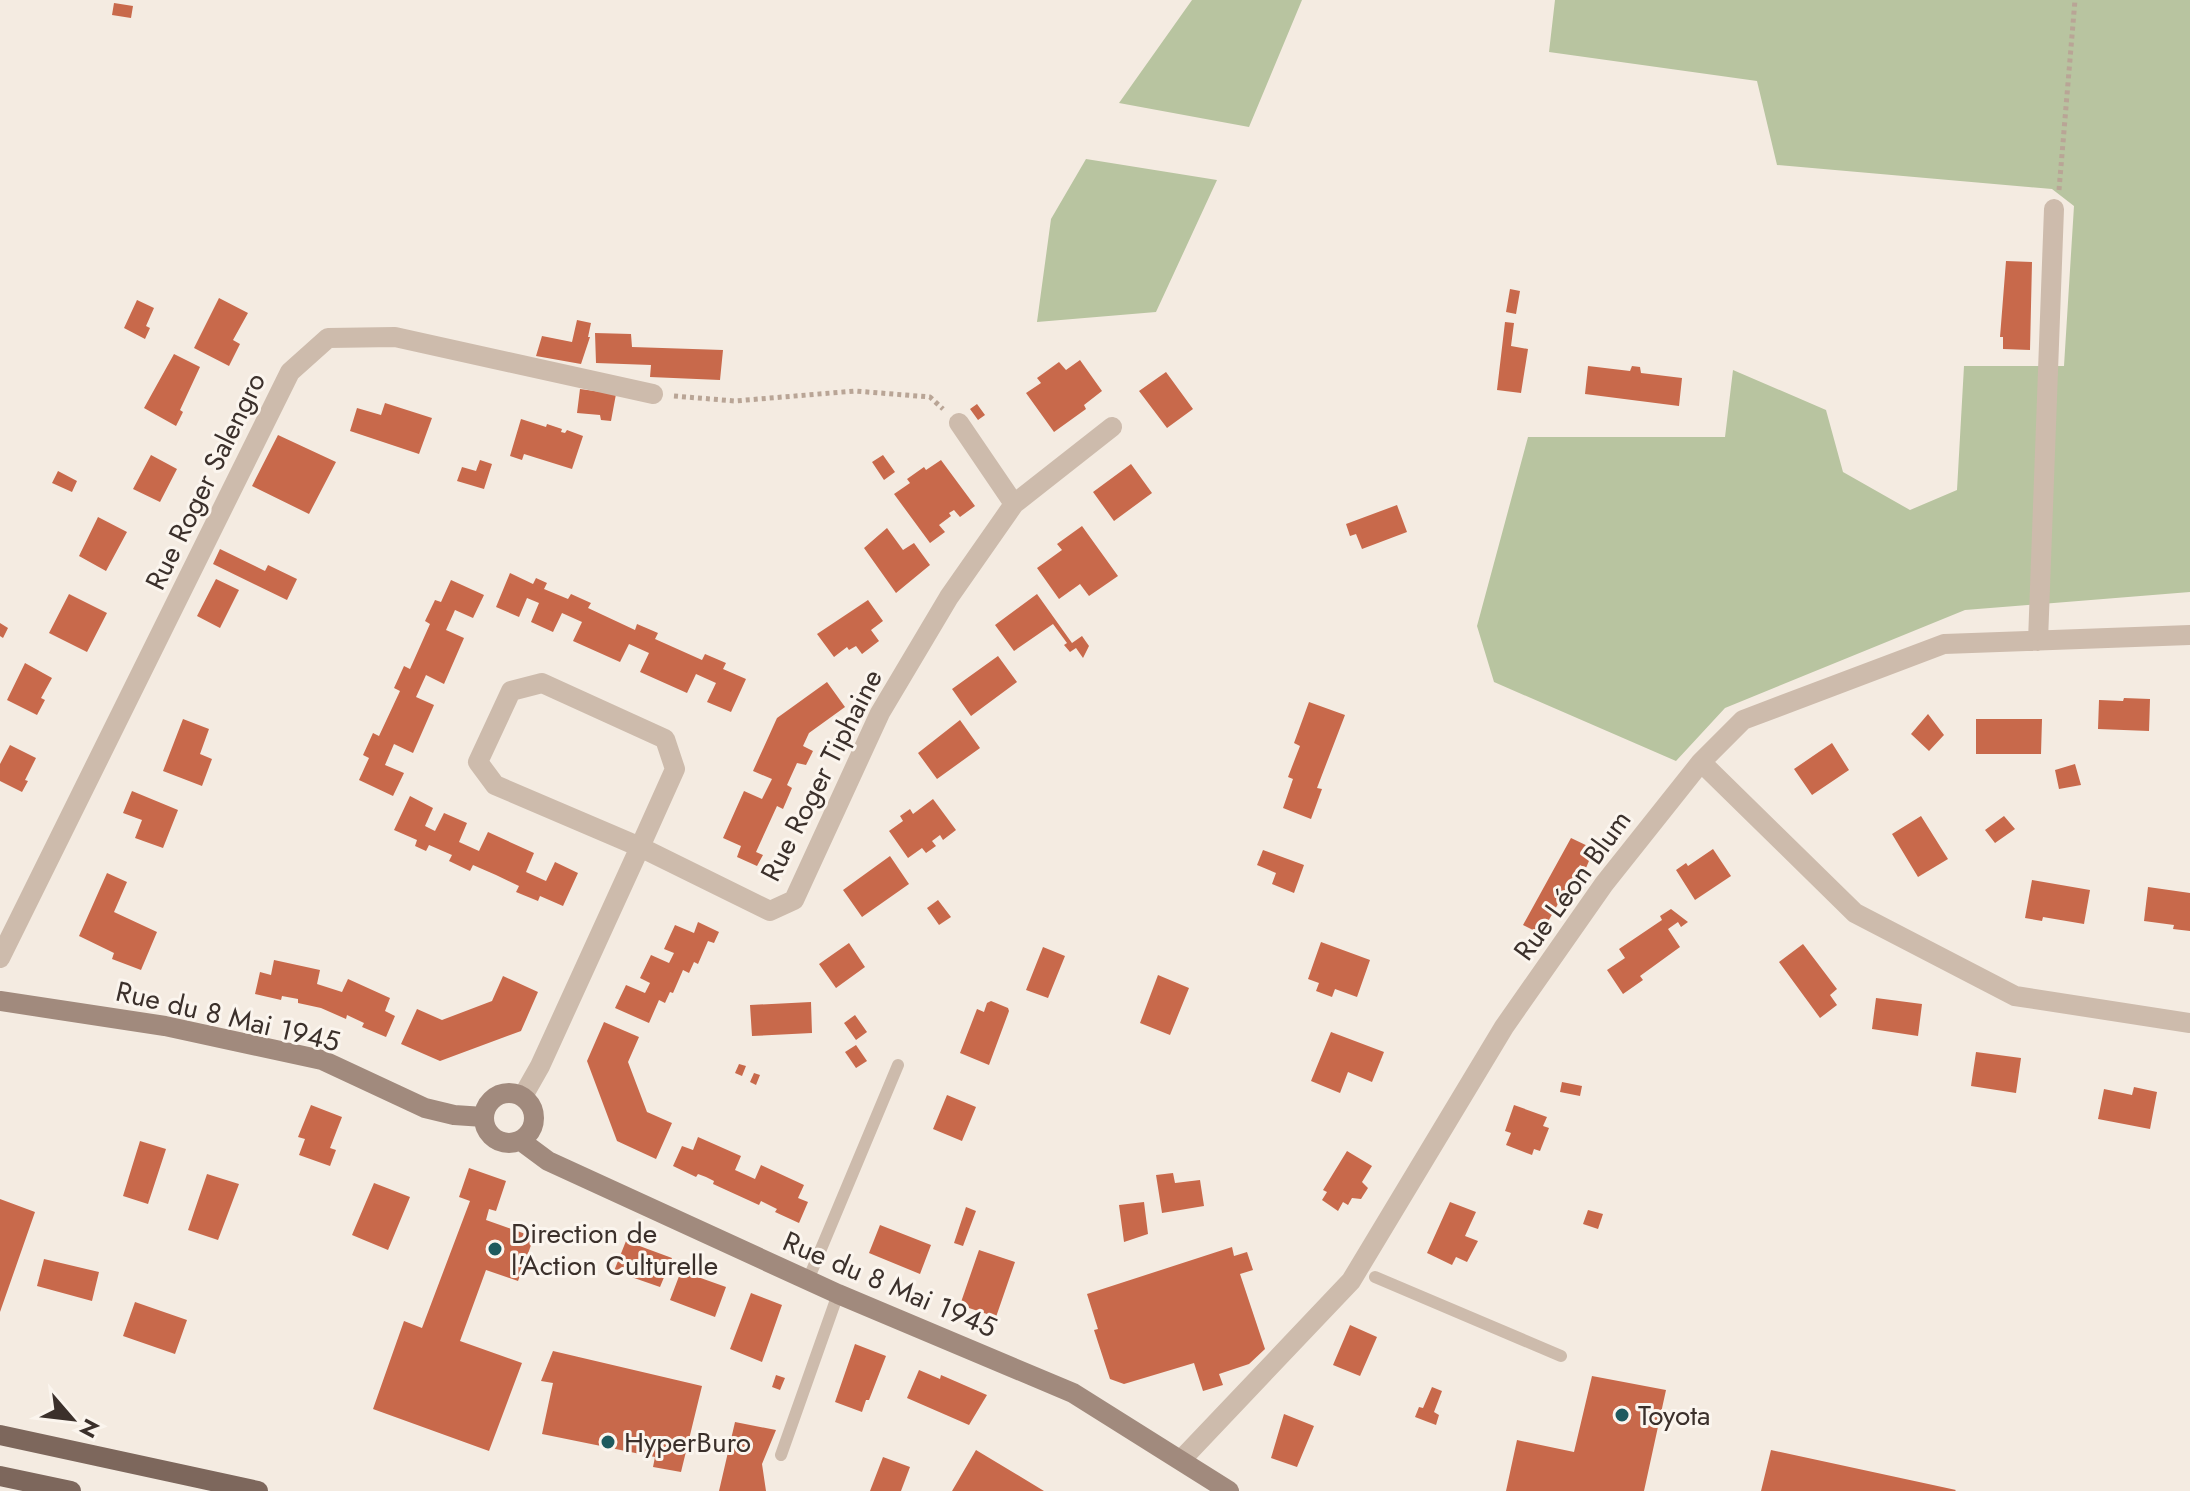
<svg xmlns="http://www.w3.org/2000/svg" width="2190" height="1491" font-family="Jost,sans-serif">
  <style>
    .green { fill: #b8c4a0 }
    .building { fill: #c8694b }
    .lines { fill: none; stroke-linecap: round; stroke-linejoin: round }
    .path { stroke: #b9a596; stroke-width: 5; stroke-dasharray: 4 4; stroke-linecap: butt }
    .lane { stroke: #cdbbac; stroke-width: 12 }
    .street { stroke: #cdbbac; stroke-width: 20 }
    .secondary { stroke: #a18a7d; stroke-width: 20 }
    .primary { stroke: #7d675c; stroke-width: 20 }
    .poi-dot { fill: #1f5a5e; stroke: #fbf5ee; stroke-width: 3 }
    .labels { text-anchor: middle; stroke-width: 6; stroke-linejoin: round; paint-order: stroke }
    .street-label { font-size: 28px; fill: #3b302b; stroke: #fbf5ee }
    .poi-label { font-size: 28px; fill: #3b302b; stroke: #fbf5ee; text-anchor: start }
  </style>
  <rect width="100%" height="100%" fill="#f4ebe1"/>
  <path class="green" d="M1192,0h110l-53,127 -130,-24z
    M1555,0h635v592l-225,18 -240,98 -49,53 -182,-79 -17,-56 51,-189h197l8,-67 93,40 17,62 67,38 47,-20 7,-124h100l10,-160 -22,-17 -275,-24 -20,-84 -208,-29z
    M1086,159l131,21 -61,132 -119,10 14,-103z"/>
  <path class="building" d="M114,3l19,3 -2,12 -19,-3z
    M2006,261l26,1 -2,88 -27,-1v-12h-3z
    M1510,289l10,2 -4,23 -10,-2z
    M219,298l29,15 -15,27 7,4 -11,22 -35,-18z
    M137,300l17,8 -8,18 4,2 -5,11 -21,-11z
    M577,320l14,3 -3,14h2l-9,27 -45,-8 6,-20 30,6z
    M1505,322l9,1 -3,23 17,3 -7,44 -24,-3z
    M595,333l36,1 1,13 91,3 -3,30 -70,-3 1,-12 -55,-2z
    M174,354l26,13 -20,43 3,2 -7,14 -32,-18z
    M1080,360l22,31 -18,14 2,4 -32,23 -28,-39 15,-10 -4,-5 22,-16 7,8z
    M1588,366l42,5 2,-5 8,1 1,6 41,5 -3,28 -94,-12z
    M1166,372l27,37 -26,19 -28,-37z
    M580,389l36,5 -5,27 -10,-1 -1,-5 -23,-2z
    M385,403l47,15 -13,36 -69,-23 7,-23 24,7z
    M977,404l8,11 -7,5 -8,-11z
    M521,419l25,8 1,-3 15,5 -1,3 4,1 2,-3 16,6 -11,33 -48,-15 -2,6 -12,-4z
    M278,435l58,27 -27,52 -57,-28z
    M151,455l26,14 -17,33 -27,-13z
    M883,455l12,17 -11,8 -12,-18z
    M480,460l12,4 -8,25 -27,-8 5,-14 14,4z
    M941,460l34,46 -15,11 -6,-7 -5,3 2,3 -12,9 6,7 -15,11 -36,-49 16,-11 -3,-4 17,-12 2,3z
    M1131,464l21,29 -38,28 -21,-29z
    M58,471l19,10 -5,11 -20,-9z
    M1397,505l10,27 -45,17 -6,-15 -6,2 -4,-12z
    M98,517l29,15 -21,39 -27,-15z
    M1082,526l36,50 -29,20 -9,-12 -21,15 -22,-31 25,-18 -5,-6z
    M887,528l16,22 11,-7 16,22 -34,28 -32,-45z
    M220,549l45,22 3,-6 29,14 -10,21 -74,-36z
    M510,573l23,11 3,-6 11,5 -3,6 24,10 3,-5 20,9 -3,5 47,22 2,-6 21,9 -3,6 47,21 3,-6 21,9 -3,6 23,10 -15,33 -24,-10 9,-19 -20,-9 -9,19 -47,-21 9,-19 -20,-9 -9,18 -47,-21 9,-19 -20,-9 -9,19 -22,-10 8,-19 -12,-5 -8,19 -23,-10z
    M216,579l23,11 -19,38 -23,-12z
    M451,580l33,15 -11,23 -18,-8 -9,20 18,8 -20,46 -18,-9 -10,22 18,8 -21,48 -19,-9 -9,21 19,8 -11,23 -34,-16 10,-22 -6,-3 10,-22 6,3 21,-45 -6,-3 10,-22 6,3 20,-45 -5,-3 10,-21 6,2z
    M69,594l38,19 -20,39 -38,-19z
    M1037,594l35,49 10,-7 7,10 -6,12 -7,-10 -6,4 -6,-7 3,-2 -14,-19 -39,27 -19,-26z
    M868,600l15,21 -12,9 8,11 -17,13 -6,-8 -7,4 -2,-3 -13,10 -17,-23z
    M0,623l8,5 -5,10 -3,-2z
    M998,656l19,26 -46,34 -19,-27z
    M25,663l27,15 -11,20 4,2 -8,15 -30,-15z
    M827,682l18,25 -36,26 -6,13 10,5 -7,14 -9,-2 -10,22 5,3 -9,21 -6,-3 -21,46 7,3 -6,11 -20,-9 4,-11 -18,-8 21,-47 18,8 10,-20 -19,-8 24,-53z
    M2124,698l26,1 -1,32 -51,-2 1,-29 24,1z
    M1309,702l36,13 -28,73 5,1 -11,30 -28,-11 10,-29 -5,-2 12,-31 -6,-3z
    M1928,714l16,21 -15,16 -18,-17z
    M183,719l26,10 -9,25 12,5 -10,27 -39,-15z
    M1976,719h66l-1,35h-65z
    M960,720l20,28 -43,31 -19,-26z
    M1832,743l17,27 -37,25 -18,-26z
    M10,745l26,13 -11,22 3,1 -6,11 -22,-11v-17z
    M2075,764l6,21 -22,4 -4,-19z
    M132,791l46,19 -15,38 -28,-10 7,-18 -19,-7z
    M410,796l23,12 -8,18 10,5 9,-18 23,10 -8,19 20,9 9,-19 46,21 -8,19 20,9 9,-19 23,11 -15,33 -23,-10 -2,5 -22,-9 3,-6 -23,-11 -23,-10 -3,6 -21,-10 3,-6 -23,-10 -3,6 -11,-5 2,-6 -23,-10z
    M933,799l23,31 -13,10 -3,-5 -8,6 4,5 -10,7 -4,-5 -14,10 -19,-27 14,-10 -3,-5 10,-7 3,5z
    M1921,816l27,43 -30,18 -26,-43z
    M2004,816l11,13 -20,14 -10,-13z
    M1571,838l23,11 -8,19 -6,-3 -39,69 -18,-9z
    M1713,849l18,27 -36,24 -19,-30 10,-7 2,3z
    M1263,850l41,15 -10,28 -22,-9 4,-11 -19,-8z
    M890,856l19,28 -47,33 -19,-27z
    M107,873l20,9 -13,30 43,20 -16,38 -29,-11 2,-6 -35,-17z
    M2032,880l58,10 -6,34 -41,-7 -1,4 -17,-3z
    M2148,887l42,6v38l-17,-2 1,-4 -30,-4z
    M938,900l13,17 -12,8 -12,-17z
    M1671,909l17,13 -7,5 -3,-5 -10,7 12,18 -40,29 3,4 -20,14 -16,-24 18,-12 -6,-9 43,-29 -2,-4z
    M698,922l21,10 -5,11 -6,-2 -10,23 -4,-2 -5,11 -6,-3 -10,23 -3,-1 -5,11 -6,-3 -10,23 -34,-15 11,-23 19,8 5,-10 -10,-5 11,-23 18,8 5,-10 -10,-4 11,-24 19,8z
    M1321,942l49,18 -13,37 -22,-8 -3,8 -16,-6 3,-8 -11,-4z
    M849,943l16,24 -29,21 -17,-24z
    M1803,944l34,45 -7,6 7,10 -17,13 -41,-56z
    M1043,947l22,9 -17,42 -22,-8z
    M274,960l46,10 -3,14 25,8 6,-13 42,19 -5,13 10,5 -9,21 -24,-10 2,-4 -17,-8 -1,4 -25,-11 -23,-5v-4l-16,-3 -1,4 -26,-6 5,-22 11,3z
    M1158,975l31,13 -19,47 -30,-12z
    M503,976l35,16 -17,39 -81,30 -39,-17 16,-35 25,11 50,-19z
    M1876,998l46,6 -4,32 -46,-7z
    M991,1001l17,7 1,3 -20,54 -29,-12 17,-44 7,3 3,-9z
    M811,1002l1,31 -60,3 -2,-31z
    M855,1015l12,17 -11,8 -12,-17z
    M604,1022l35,15 -11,25 19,50 25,11 -16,36 -39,-18 -30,-80z
    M1331,1032l53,20 -12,30 -24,-10 -8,21 -29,-12z
    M856,1045l11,16 -11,7 -11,-16z
    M1976,1052l45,6 -5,35 -45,-7z
    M739,1064l7,2 -4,10 -7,-3z
    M754,1073l6,2 -4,10 -6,-3z
    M1562,1082l20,4 -2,10 -20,-4z
    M2134,1087l23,5 -7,37 -52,-10 6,-30 28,6z
    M947,1095l29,12 -14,34 -29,-12z
    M311,1105l31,12 -12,31 6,2 -6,16 -31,-11 6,-16 -7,-2z
    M1514,1105l33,12 -4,9 6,2 -9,23 -6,-2 -2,6 -26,-10 5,-12 -6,-2z
    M698,1137l43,19 -6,14 20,9 6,-14 43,20 -6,13 10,4 -9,21 -24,-11 2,-3 -16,-8 -2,4 -46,-21 1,-3 -8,-4 -8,-3 -2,3 -23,-11 9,-20 11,4z
    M140,1141l26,8 -18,55 -25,-8z
    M1347,1151l25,15 -10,16 6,6 -7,11 -9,-1 -4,7 -5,-3 -5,9 -16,-11 5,-8 -4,-2z
    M469,1168l37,13 -10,30 -7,-2 -3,11 48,17 -16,44 -32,-11 -26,71 62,22 -33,88 -116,-42 31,-88 18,7 48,-127 -11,-4z
    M1173,1173l2,10 25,-3 4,26 -42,7 -6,-38z
    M207,1174l32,10 -21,56 -30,-10z
    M374,1183l36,14 -22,53 -36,-15z
    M0,1199l35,13 -35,100z
    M1144,1202l4,32 -24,8 -5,-37z
    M1450,1202l26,10 -11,24 13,5 -11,21 -11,-5 -4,8 -25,-12z
    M966,1207l10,4 -13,35 -9,-3z
    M1588,1210l15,4 -5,15 -15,-5z
    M880,1225l51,20 -11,29 -51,-21z
    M626,1241l46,17 -12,29 -46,-16z
    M1232,1247l2,9 13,-4 6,18 -13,4 25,75 -16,15 -30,10 4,11 -20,6 -9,-28 -70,21 -14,-5 -16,-49 4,-1 -11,-35z
    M979,1250l36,12 -19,55 -36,-12z
    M44,1259l55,13 -7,29 -55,-15z
    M681,1271l45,16 -11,30 -45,-17z
    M751,1293l31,12 -20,57 -32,-13z
    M135,1302l52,18 -12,34 -52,-18z
    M1350,1325l27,12 -17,39 -27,-11z
    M855,1344l31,12 -17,44h-3l-4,12 -27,-10z
    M553,1351l149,35 -21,86 -28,-5 2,-10 -113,-23 11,-51 -12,-2z
    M919,1370l21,9 1,-4 46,20 -18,30 -62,-27z
    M776,1375l9,3 -5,12 -8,-3z
    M1592,1376l74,14 -22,101h-138l11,-51 57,12z
    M1432,1387l10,4 -8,21 5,3 -3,10 -21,-8 4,-10 4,1z
    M1284,1414l30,12 -17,41 -26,-9z
    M735,1422l41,8 -14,34 4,27h-47z
    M976,1450l68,41h-92z
    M1771,1450l185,40 -1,1h-194z
    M883,1457l27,10 -9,24h-31z"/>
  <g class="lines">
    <path class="path" d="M2059,190l16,-190
      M674,396l61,5 120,-10 75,6 13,12"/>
    <path class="lane" d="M1375,1277l186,79
      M808,1280l90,-215
      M781,1455l57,-161"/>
    <path class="street" d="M959,423l55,81
      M2038,641l16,-432
      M542,683l123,56 10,30 -35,78 -145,-62 -17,-23 33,-71z
      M1701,762l154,151 160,83 175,27
      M0,958l290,-586 38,-34 67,-1 258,57
      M523,1096l17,-30 100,-219 130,64 24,-11 86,-187 69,-116 65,-93 98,-77
      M1182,1459l169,-178 153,-254 100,-143 97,-122 42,-42 201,-76 246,-9"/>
    <path class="secondary" d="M0,1001l165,25 157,34 103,48 29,7 30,2
      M484 1118a25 25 0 1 1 50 0a25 25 0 1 1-50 0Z
      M521,1141l27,20 290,133 235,99 156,98"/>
    <path class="primary" d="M0,1435l258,56
      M0,1476l71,15"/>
  </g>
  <g class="poi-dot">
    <circle cx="495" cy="1249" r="8"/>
    <circle cx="1622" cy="1415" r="8"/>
    <circle cx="608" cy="1442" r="8"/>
  </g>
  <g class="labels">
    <g class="street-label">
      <text transform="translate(205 481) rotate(-64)" y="10">Rue Roger Salengro</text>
      <text transform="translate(821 775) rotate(-63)" y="10">Rue Roger Tiphaine</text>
      <text transform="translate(1572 885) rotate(-54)" y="10">Rue Léon Blum</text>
      <text transform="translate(228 1016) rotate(13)" y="10">Rue du 8 Mai 1945</text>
      <text transform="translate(890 1284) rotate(23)" y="10">Rue du 8 Mai 1945</text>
    </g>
    <g class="poi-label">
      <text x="511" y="1243">Direction de<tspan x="511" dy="32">l'Action Culturelle</tspan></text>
      <text x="1638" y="1425">Toyota</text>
      <text x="624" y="1452">HyperBuro</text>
    </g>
  </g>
  <g transform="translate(72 1419) rotate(118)" stroke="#fbf5ee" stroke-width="6" paint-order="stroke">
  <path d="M0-6L14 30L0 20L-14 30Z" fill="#3b302b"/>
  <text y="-12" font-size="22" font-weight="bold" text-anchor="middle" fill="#3b302b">N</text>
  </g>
</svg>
